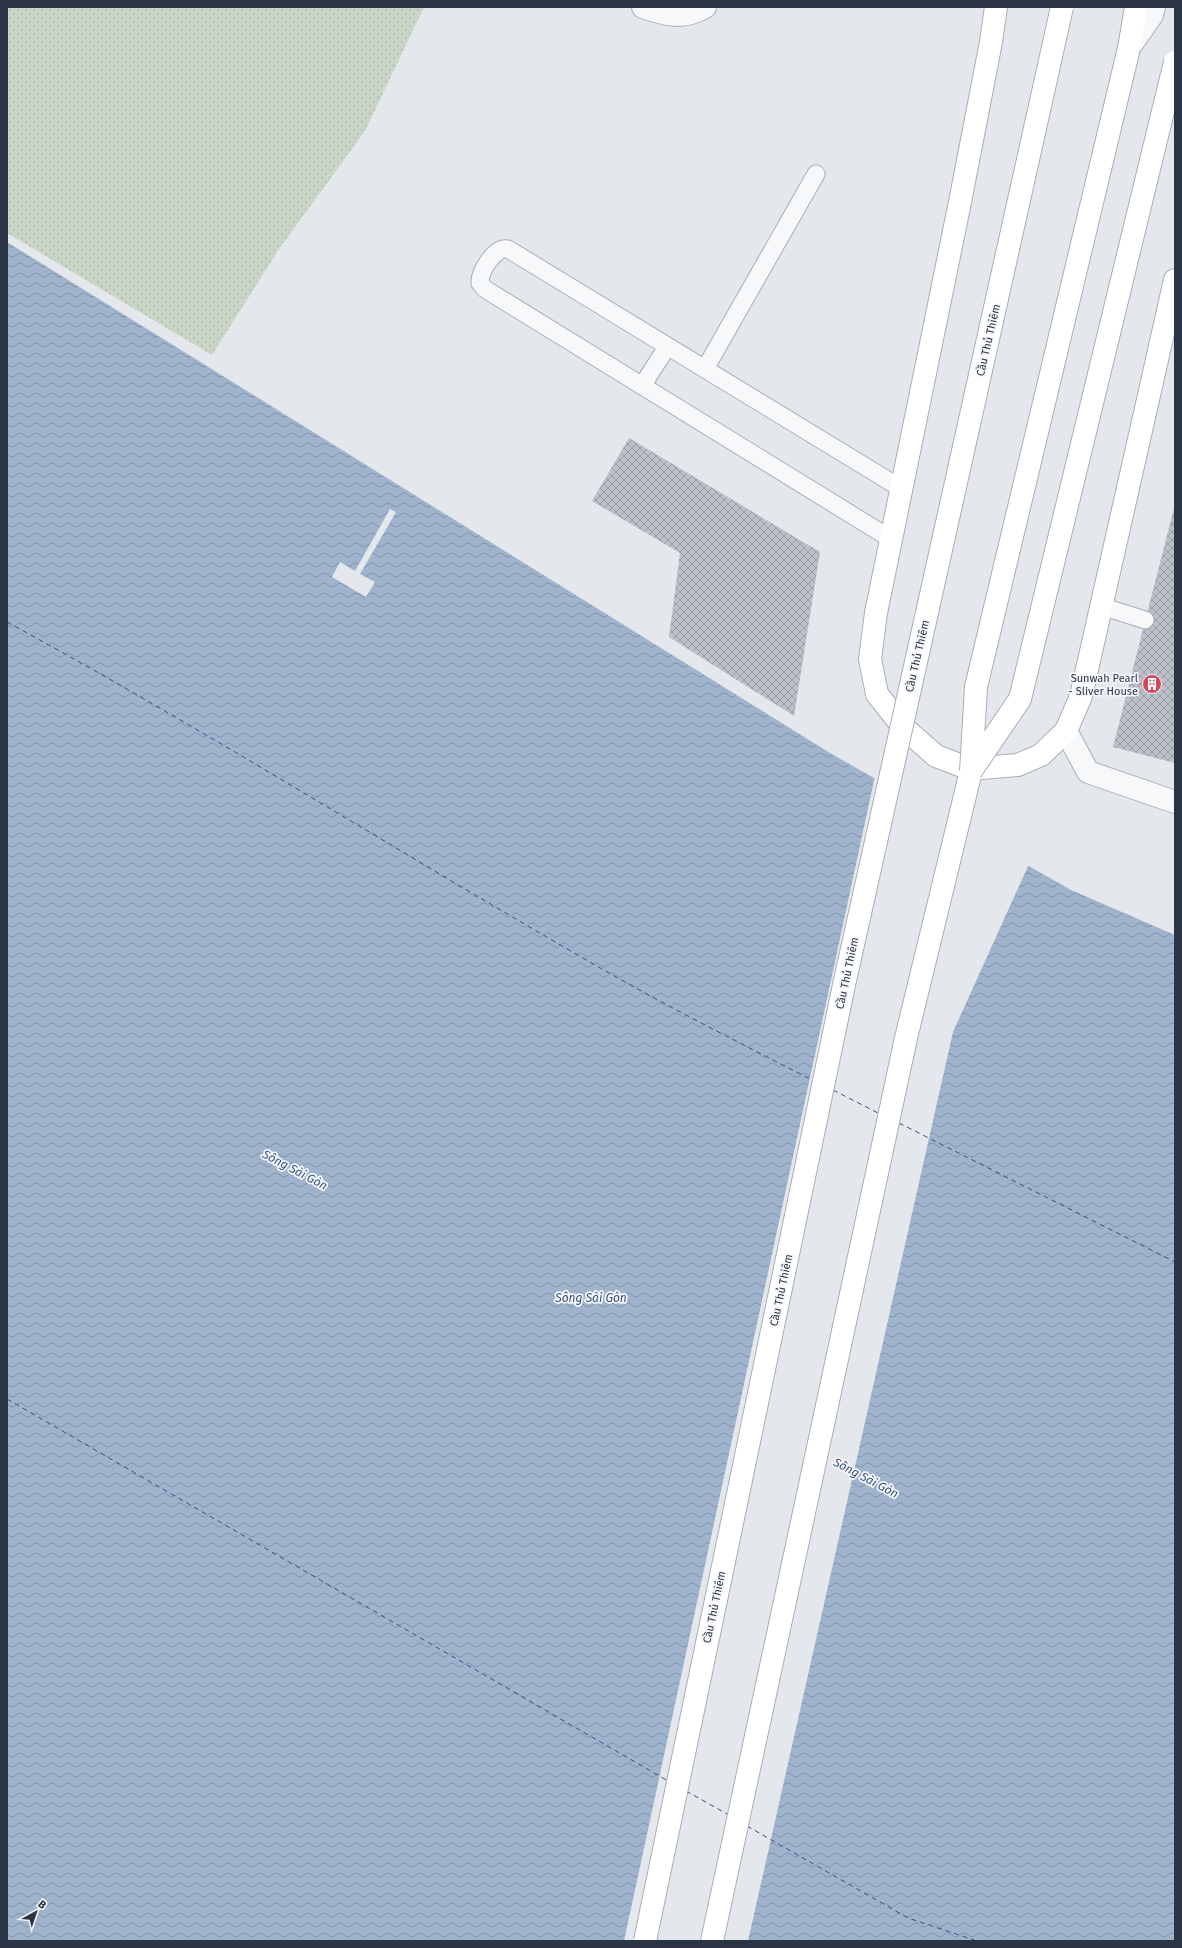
<svg xmlns="http://www.w3.org/2000/svg" width="1182" height="1948" font-family="'Fira Sans',sans-serif">
  <style>
    .grass { fill: url(#grass-dots) }
    .water { fill: url(#water-waves) }
    .pier { fill: #e4e7ec }
    .lines { fill: none; stroke-linecap: round; stroke-linejoin: round }
    .ferry { stroke: #34527a; stroke-width: 1; stroke-dasharray: 5 4; stroke-linecap: butt }
    .building { fill: url(#building-cross-hatch) }
    .service-casing { stroke: #a9aeb7; stroke-width: 19 }
    .minor-casing { stroke: #a9aeb7; stroke-width: 24 }
    .tertiary-casing { stroke: #a9aeb7; stroke-width: 24 }
    .secondary-casing { stroke: #a9aeb7; stroke-width: 24 }
    .service { stroke: #f7f8fa; stroke-width: 17 }
    .minor { stroke: #f7f8fa; stroke-width: 22 }
    .tertiary { stroke: #f7f8fa; stroke-width: 22 }
    .secondary { stroke: #fff; stroke-width: 22 }
    .secondary-bridge-casing { stroke: #a9aeb7; stroke-width: 24; stroke-linecap: butt }
    .secondary-bridge { stroke: #fff; stroke-width: 22 }
    .labels { text-anchor: middle; stroke-width: 3.5; stroke-linejoin: round; paint-order: stroke }
    .street-label { font-size: 11px; fill: #2b3445; stroke: #f4f6f9 }
    .poi-label { font-size: 11px; fill: #2b3445; stroke: #f4f6f9; text-anchor: end }
    .water-label { font-size: 12px; font-style: italic; fill: #34527a; stroke: #f4f6f9 }
  </style>
  <defs>
    <pattern id="grass-dots" width="8" height="8" patternUnits="userSpaceOnUse"><rect width="8" height="8" fill="#c9d6c5"/><path d="M2 2h.1M6 6h.1" fill="none" stroke="#adb8ab" stroke-width="1.8" stroke-linecap="round"/></pattern>
    <pattern id="water-waves" width="16" height="10" patternUnits="userSpaceOnUse"><rect width="16" height="10" fill="#9fb4cc"/><path d="M0 5q4-4 8 0t8 0" fill="none" stroke="#8293a7"/></pattern>
    <pattern id="building-cross-hatch" width="8" height="8" patternUnits="userSpaceOnUse"><rect width="8" height="8" fill="#bbc0ca"/><path d="M0 0l8 8M0 8l8-8" fill="none" stroke="#989da6"/></pattern>
  </defs>
  <rect width="100%" height="100%" fill="#e4e7ec"/>
  <path class="grass" d="M7,7h417l-59,124 -86,118 -67,106 -205,-122z"/>
  <path class="water" d="M7,242l823,511 241,137 104,45v1006h-1168z"/>
  <path class="pier" d="M390,509l6,3 -36,62 15,8 -9,15 -34,-20 8,-15 15,9z
    M875,776l154,88 -76,168 -205,909h-124z"/>
  <g class="lines">
    <path class="ferry" d="M7,622c195,106 383,225 576,336 75,44 153,83 231,123
      M833,1090l47,24
      M899,1123l276,139
      M7,1399l661,382
      M686,1791l43,24
      M747,1826l161,92 69,23"/>
  </g>
  <path class="building" d="M629,438l191,114 -26,164 -125,-79 11,-84 -88,-52z
    M1175,504v259l-62,-16z"/>
  <g class="lines">
    <g class="service-casing">
      <path id="service" d="M705,369l111,-195
        M642,386l25,-39
        M891,539l-406,-250 -5,-6c-1,-11 15,-37 28,-34l394,240
        M1101,606l44,14"/>
    </g>
    <g class="minor-casing">
      <path id="minor" d="M643,7c23,8 40,13 62,0
        M1066,731l22,41 87,30"/>
    </g>
    <g class="tertiary-casing">
      <path id="tertiary" d="M1129,48l23,-33 2,-8"/>
    </g>
    <g class="secondary-casing">
      <path id="secondary" d="M996,7l-5,35 -31,160 -84,411 -6,46 7,35 26,33 33,29 34,13 48,-4 23,-10 25,-24 15,-35 94,-416
        M1129,48l7,-41
        M712,1941l194,-903 65,-267"/>
    </g>
    <use href="#service" class="service"/>
    <use href="#minor" class="minor"/>
    <use href="#tertiary" class="tertiary"/>
    <use href="#secondary" class="secondary"/>
    <g class="secondary-bridge-casing">
      <path id="secondary-bridge" d="M971,771l49,-72 155,-637
        M971,771l5,-84 153,-639
        M645,1941l199,-956 218,-978"/>
    </g>
    <use href="#secondary-bridge" class="secondary-bridge"/>
  </g>
  <defs>
    <g id="building-disc" transform="scale(1)"><circle r="9.5" fill="#d1495b" stroke="#f4f6f9"/><path d="M-4-6H4V6H1V3H-1V6H-4ZM-2.5-4.3h1.7v1.8h-1.7ZM.8-4.3h1.7v1.8H.8ZM-2.5-1h1.7V.8h-1.7ZM.8-1h1.7V.8H.8Z" fill="#fff"/></g>
  </defs>
  <g fill-rule="evenodd">
    <use href="#building-disc" x="1152" y="684"/>
  </g>
  <g class="labels">
    <g class="street-label">
      <text transform="translate(988 340) rotate(-77)" y="4">Cầu Thủ Thiêm</text>
      <text transform="translate(917 656) rotate(-77)" y="4">Cầu Thủ Thiêm</text>
      <text transform="translate(847 973) rotate(-78)" y="4">Cầu Thủ Thiêm</text>
      <text transform="translate(781 1290) rotate(-78)" y="4">Cầu Thủ Thiêm</text>
      <text transform="translate(714 1607) rotate(-78)" y="4">Cầu Thủ Thiêm</text>
    </g>
    <g class="poi-label">
      <text x="1138" y="682">Sunwah Pearl<tspan x="1138" dy="13">- Sliver House</tspan></text>
    </g>
    <g class="water-label">
      <text transform="translate(295 1170) rotate(28)" y="4">Sông Sài Gòn</text>
      <text x="591" y="1302">Sông Sài Gòn</text>
      <text transform="translate(866 1478) rotate(28)" y="4">Sông Sài Gòn</text>
    </g>
  </g>
  <rect width="1182" height="1948" fill="none" stroke="#2b3445" stroke-width="16"/>
  <g transform="translate(36 1912) rotate(40)" stroke="#f4f6f9" stroke-width="3" paint-order="stroke">
  <path d="M0-3L7 15L0 10L-7 15Z" fill="#2b3445"/>
  <text y="-6" font-size="11" font-weight="bold" text-anchor="middle" fill="#2b3445">B</text>
  </g>
</svg>
